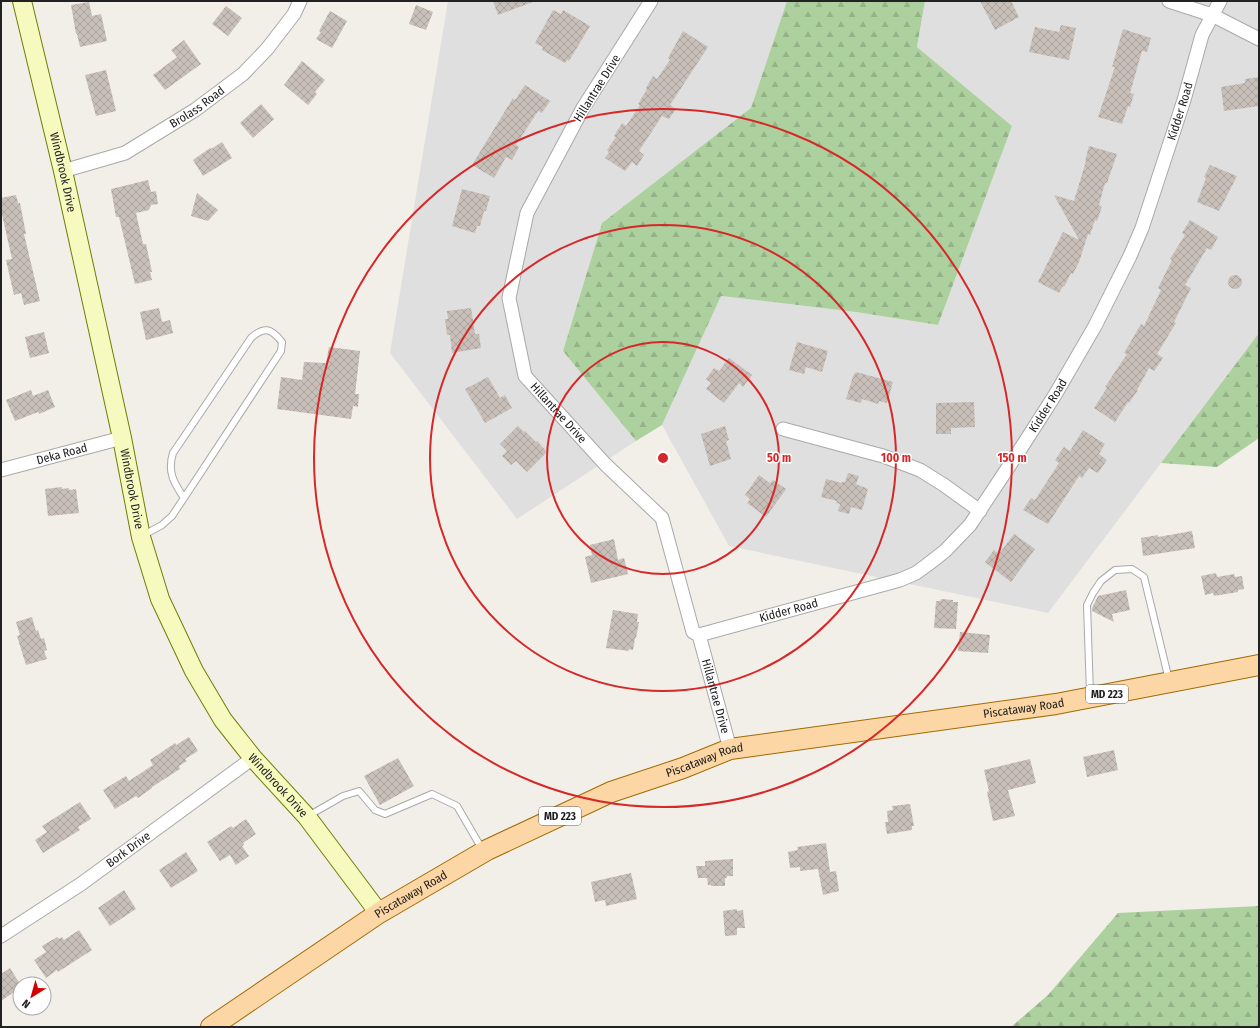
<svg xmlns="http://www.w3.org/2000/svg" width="1260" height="1028" font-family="'Fira Sans Condensed',sans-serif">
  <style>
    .residential { fill: #e0dfdf }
    .forest { fill: url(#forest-firs) }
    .building { fill: url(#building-cross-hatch) }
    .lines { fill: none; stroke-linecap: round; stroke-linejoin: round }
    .lane-casing { stroke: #a9a9a9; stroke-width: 8 }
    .street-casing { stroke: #a9a9a9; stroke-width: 15 }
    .secondary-casing { stroke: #707d05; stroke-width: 20 }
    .primary-casing { stroke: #a06b00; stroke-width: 22 }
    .lane { stroke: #fff; stroke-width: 6 }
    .street { stroke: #fff; stroke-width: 13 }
    .secondary { stroke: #f7fabf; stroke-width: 18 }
    .primary { stroke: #fcd6a4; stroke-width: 20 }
    .ring { fill: none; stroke: #d62828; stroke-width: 2 }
    .labels { text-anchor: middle; stroke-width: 3; stroke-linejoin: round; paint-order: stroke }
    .shield { fill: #fff; stroke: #646464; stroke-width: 1 }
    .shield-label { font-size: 11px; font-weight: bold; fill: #222 }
    .street-label { font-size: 12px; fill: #222; stroke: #fff }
    .centre { fill: #d62828; stroke: #fff; stroke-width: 2 }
    .ring-label { font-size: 12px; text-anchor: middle; font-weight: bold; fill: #d62828; stroke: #fff; stroke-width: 3; stroke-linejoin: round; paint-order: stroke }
  </style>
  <defs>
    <pattern id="forest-firs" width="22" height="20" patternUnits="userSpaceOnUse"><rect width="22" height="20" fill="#add19e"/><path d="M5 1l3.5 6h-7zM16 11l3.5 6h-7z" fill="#95b388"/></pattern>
    <pattern id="building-cross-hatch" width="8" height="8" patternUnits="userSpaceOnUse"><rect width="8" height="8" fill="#c7bfb8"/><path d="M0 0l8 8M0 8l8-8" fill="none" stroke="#aba49e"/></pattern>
  </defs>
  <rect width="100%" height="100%" fill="#f2efe9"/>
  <path class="residential" d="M448,1h339l-36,107 -149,115 -39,128 73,90 -119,78 -127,-166z
    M925,1h334v332l-211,280 -319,-67 -67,-121 59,-129 135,16 82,13 74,-199 -95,-79z"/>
  <path class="forest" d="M787,1h138l-8,46 95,79 -74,199 -82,-13 -135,-16 -59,129 -26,16 -73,-90 39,-128 149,-115z
    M1259,333v105l-42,29 -56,-4z
    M1259,906v121h-248l37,-32 70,-82z"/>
  <path class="building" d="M493,1h40v1l-35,13z
    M980,1h31l8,16 -24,13z
    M89,2l3,14 9,-2 6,27 -27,6 -3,-13h-1l-5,-29z
    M416,5l17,7 -7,18 -17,-6z
    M226,6l16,12 -14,18 -16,-12z
    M553,10l8,4 2,-4 27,16 -21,35 -2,-1 -2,3 -23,-13 1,-3 -8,-4z
    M330,11l17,10 -15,27 -16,-9 5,-7 -2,-1z
    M1061,25l15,3 -7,32 -40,-8 6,-25 24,5z
    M1123,29l28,9 -4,14 -5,-1 -12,42 4,1 -4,13 -2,-1 -6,18 -24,-7 17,-50h-3z
    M683,31l25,16 -38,58 6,4 -7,10 -7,-3 -23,35 5,4 -7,11 -5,-4 -7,9 -20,-13 4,-6 -2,-2 9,-13 -2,-1 8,-13 4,3 14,-21 -2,-1 9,-15 -1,-1 7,-12 4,3 13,-19 -2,-2z
    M184,40l17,24 -36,26 -12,-15 24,-18 -6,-7z
    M302,61l23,19 -10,12 2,2 -9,11 -24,-20z
    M106,70l10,41 -20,5 -11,-41z
    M1259,77v29l-35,5 -3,-24 24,-4v-4z
    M525,85l25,16 -8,12 -4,-2 -22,34 3,2 -7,13 -6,-3 -12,21 -22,-13 41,-67 2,2z
    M261,104l13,15 -21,19 -13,-15z
    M222,142l10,16 -29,18 -10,-16 17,-12 1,1z
    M1089,146l28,8 -10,29h-2l-6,22 3,2 -5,14 -2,-1 -5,15 -2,-1 -9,28 -6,12 -2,-1 -7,14 -1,-1 -4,7 -21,-11 25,-50 16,8 -25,-45 20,6 12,-40h-1z
    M1210,165l27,11 -18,35 -22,-9 9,-24 -2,-1z
    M148,180l3,12 5,-1 2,13 -7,1 -2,5 -13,3 7,31h3l6,28h-2l2,8 -17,4 -16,-67h-3l-5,-28z
    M462,189l28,7 -4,15h-2l-4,15h-3l-2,7 -23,-7z
    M197,193l21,17 -10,11 -17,-5z
    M16,195l2,8h2l6,31h-2l16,67 -16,4 -3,-12 -7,2 -8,-35 6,-1 -11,-49v-12z
    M1190,220l28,17 -7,13 -4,-2 -22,37 6,3 -17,34 2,1 -19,31 6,4 -9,13 -5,-3 -12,22h1l-9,13 -1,-1 -13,20 -21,-14 13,-20 -2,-1 22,-33 -3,-1 17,-29 3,2 17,-36 -3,-2 14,-28 -2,-1 15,-24 -3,-2z
    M1228 282a7 7 0 1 1 14 0a7 7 0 1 1-14 0Z
    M159,308l3,14 8,-2 3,13 -27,7 -6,-28z
    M471,308l4,26h4l2,14 -29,5 -2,-18h-3l-2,-16h3l-1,-8z
    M44,332l5,21 -19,5 -5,-21z
    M797,342l31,9 -6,21 -16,-5 -2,7 -15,-4z
    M329,347l31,4 -5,43h4l-1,13 -5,-1 -2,13 -74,-10 4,-32 21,3 2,-18 22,1z
    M729,358l23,17 -9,12 -4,-4 -15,20 -18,-14 5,-6 -5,-4 8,-11 5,3z
    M856,372l37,10 -6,21 -8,-2 -1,3 -16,-5 -1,4 -15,-4 7,-23z
    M488,377l12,21 5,-3 7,13 -27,15 -20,-34z
    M31,390l2,6 15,-6 7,17 -16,7 -1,-2 -23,9 -9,-21z
    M974,402l1,25 -24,1v6h-15v-31z
    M518,426l6,6 1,-1 11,11 1,-1 10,11 -20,20 -11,-11 -5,4 -9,-9 5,-5 -7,-7z
    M725,426l4,14 -3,1 5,18 -21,7 -9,-32z
    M1083,430l22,14 -6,10 8,6 -9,13 -9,-5 -7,10 -3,-2 -31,48 -25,-14 8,-12 4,2 24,-37 -4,-3 9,-13 6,4z
    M848,473l11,3 -3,8 12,5 -6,21 -11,-3 -2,7 -11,-3 2,-7 -4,-1 1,-2 -16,-4 5,-18 16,4v-1h3z
    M759,475l11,8 3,-3 13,9 -20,28 -19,-14 3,-4 -5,-4z
    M62,487v2l7,-1v2l7,-1 3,24 -31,3 -3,-27z
    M1192,531l3,17 -52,8 -2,-18 17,-3v2z
    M1014,534l21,15 -24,33 -26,-20 9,-12 5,4z
    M614,539l4,21 6,-2 4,16 -37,9 -6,-26 7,-2 -2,-10z
    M1216,573l1,4 17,-3 1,3 7,-1 2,13 -6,1v2l-24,4 -1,-3 -8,2 -4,-19z
    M1126,590l4,20 -18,4 2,8 -22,-11v-3l6,-12z
    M941,599l12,1v2h5l-2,27 -22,-1 2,-27h4z
    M613,610l25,4 -1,8h2l-3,16h-1l-2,12 -4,-1v2l-23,-3z
    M32,617l4,14 2,-1 3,9 3,-1 3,12 -3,1 3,8 -21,6 -9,-29 3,-1 -4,-13z
    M960,632l30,3 -2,18 -30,-2z
    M189,737l9,14 -13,8 2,2 -8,5 1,3 -28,18v1l-14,10 -2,-2 -21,13 -12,-19 23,-14 3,5 24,-16 -3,-5 25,-17 1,2z
    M1114,750l4,20 -31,7 -4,-20z
    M398,758l16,28 -34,19 -16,-29z
    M1030,759l6,24 -28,7 7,26 -22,5 -6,-29 2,-1 -5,-21z
    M80,802l11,17 -13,8 2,3 -37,23 -8,-13 12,-8 -5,-6z
    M910,804l4,22h-2v4l-25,4 -2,-12h3l-1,-11 6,-1 -1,-4z
    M246,819l10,15 -13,9 1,2 -2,1 7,10 -13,9 -6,-10 -10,6 -13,-19 24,-16 2,2z
    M826,843l4,29 6,-1 3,20 -16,4 -5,-26 -18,2v-4l-10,1 -2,-16 10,-2 -1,-3z
    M186,852l12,19 -27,17 -12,-18z
    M733,859v17h-6v2h-2v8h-14v-1h-3l-1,-7h-9l-2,-12h9v-5z
    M631,873l6,26 -31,7 -1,-6 -10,2 -4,-20z
    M124,890l12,19 -26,17 -12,-18z
    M737,909v2l6,-1 2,18h-8v7l-12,1 -2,-25z
    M79,930l13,20 -34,22 -1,-2 -11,8 -12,-18 12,-8 -4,-6 15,-9 2,2 3,-2 2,3z
    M10,968l10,16v4l-19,13v-27z"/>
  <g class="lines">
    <g class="lane-casing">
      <path id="lane" d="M142,536l20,-11 10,-9 12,-18 97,-147 1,-9c-11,-14 -18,-16 -31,-4l-78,115c-6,19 1,30 11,45
        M1090,694l-3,-89 6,-12 8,-12 14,-11 17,-1 12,8 25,103
        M308,816l35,-20 16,-5 16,19 10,4 47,-20 25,12 25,43"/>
    </g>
    <g class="street-casing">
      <g id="street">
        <path id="s1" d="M651,1l-68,107 -56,105 -18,85 16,78 80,88 57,54 31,114 6,3 31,114"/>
        <path d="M1169,1l43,14 47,24"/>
        <path id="s2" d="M63,171l62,-18 70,-43 48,-36 24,-25 27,-35 6,-13"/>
        <path d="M783,429l100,27 37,14 24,15 36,26"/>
        <path id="s3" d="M1,470l121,-32"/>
        <path id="s4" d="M699,635l201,-55 16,-7 11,-8 18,-14 25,-26 53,-80 32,-50 40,-69 35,-70 12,-28 42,-128 18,-65 18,-34"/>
        <path id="s5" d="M1,936l80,-52 172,-126"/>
      </g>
    </g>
    <g class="secondary-casing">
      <g id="secondary">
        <path id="s6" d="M22,1l41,170 59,267 19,99 19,62 34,72 29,49 30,38 54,59 72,96"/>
      </g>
    </g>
    <g class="primary-casing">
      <g id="primary">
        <path id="s7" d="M211,1027l168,-114 108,-63 124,-58 72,-24 47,-19 326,-45 203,-39"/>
      </g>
    </g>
    <use href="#lane" class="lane"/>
    <use href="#street" class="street"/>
    <use href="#secondary" class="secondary"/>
    <use href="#primary" class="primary"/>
  </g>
  <g class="ring">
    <circle cx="663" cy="458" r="116"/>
    <circle cx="663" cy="458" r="233"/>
    <circle cx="663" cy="458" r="349"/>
  </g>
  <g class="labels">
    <g class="shield">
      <rect x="1086" y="685" width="42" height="18" rx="3"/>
      <rect x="539" y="807" width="42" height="18" rx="3"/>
    </g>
    <g class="shield-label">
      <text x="1107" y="698">MD 223</text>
      <text x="560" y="820">MD 223</text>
    </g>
    <g class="street-label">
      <text transform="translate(597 88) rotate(-58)" y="4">Hillantrae Drive</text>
      <text dy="4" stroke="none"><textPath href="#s2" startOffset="150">Brolass Road</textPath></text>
      <text dy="4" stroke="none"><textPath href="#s4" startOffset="765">Kidder Road</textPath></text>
      <text dy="4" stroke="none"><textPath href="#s6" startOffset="176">Windbrook Drive</textPath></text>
      <text dy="4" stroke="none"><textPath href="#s4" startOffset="441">Kidder Road</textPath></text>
      <text dy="4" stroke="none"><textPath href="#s1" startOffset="462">Hillantrae Drive</textPath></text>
      <text dy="4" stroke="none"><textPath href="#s3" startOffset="63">Deka Road</textPath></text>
      <text dy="4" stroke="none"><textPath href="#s6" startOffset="500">Windbrook Drive</textPath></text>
      <text dy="4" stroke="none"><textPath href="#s4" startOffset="93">Kidder Road</textPath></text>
      <text dy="4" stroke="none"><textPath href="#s1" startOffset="798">Hillantrae Drive</textPath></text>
      <text dy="4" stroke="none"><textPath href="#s7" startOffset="888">Piscataway Road</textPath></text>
      <text dy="4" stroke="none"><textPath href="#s7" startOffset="564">Piscataway Road</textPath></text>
      <text dy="4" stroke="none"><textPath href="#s6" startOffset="836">Windbrook Drive</textPath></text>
      <text dy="4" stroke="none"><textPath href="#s5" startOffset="154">Bork Drive</textPath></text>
      <text dy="4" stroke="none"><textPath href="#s7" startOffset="240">Piscataway Road</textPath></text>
    </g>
  </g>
  <circle cx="663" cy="458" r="6" class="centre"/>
  <g class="ring-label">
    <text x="779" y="462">50 m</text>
    <text x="896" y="462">100 m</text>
    <text x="1012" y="462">150 m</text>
  </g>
  <rect width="1260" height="1028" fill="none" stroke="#222222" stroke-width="4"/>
  <g transform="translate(32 996) rotate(217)"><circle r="19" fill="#ffffff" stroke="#a7a7a7"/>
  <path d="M0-3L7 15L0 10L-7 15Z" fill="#d40000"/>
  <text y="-6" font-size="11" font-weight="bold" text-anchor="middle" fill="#222222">N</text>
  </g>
</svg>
